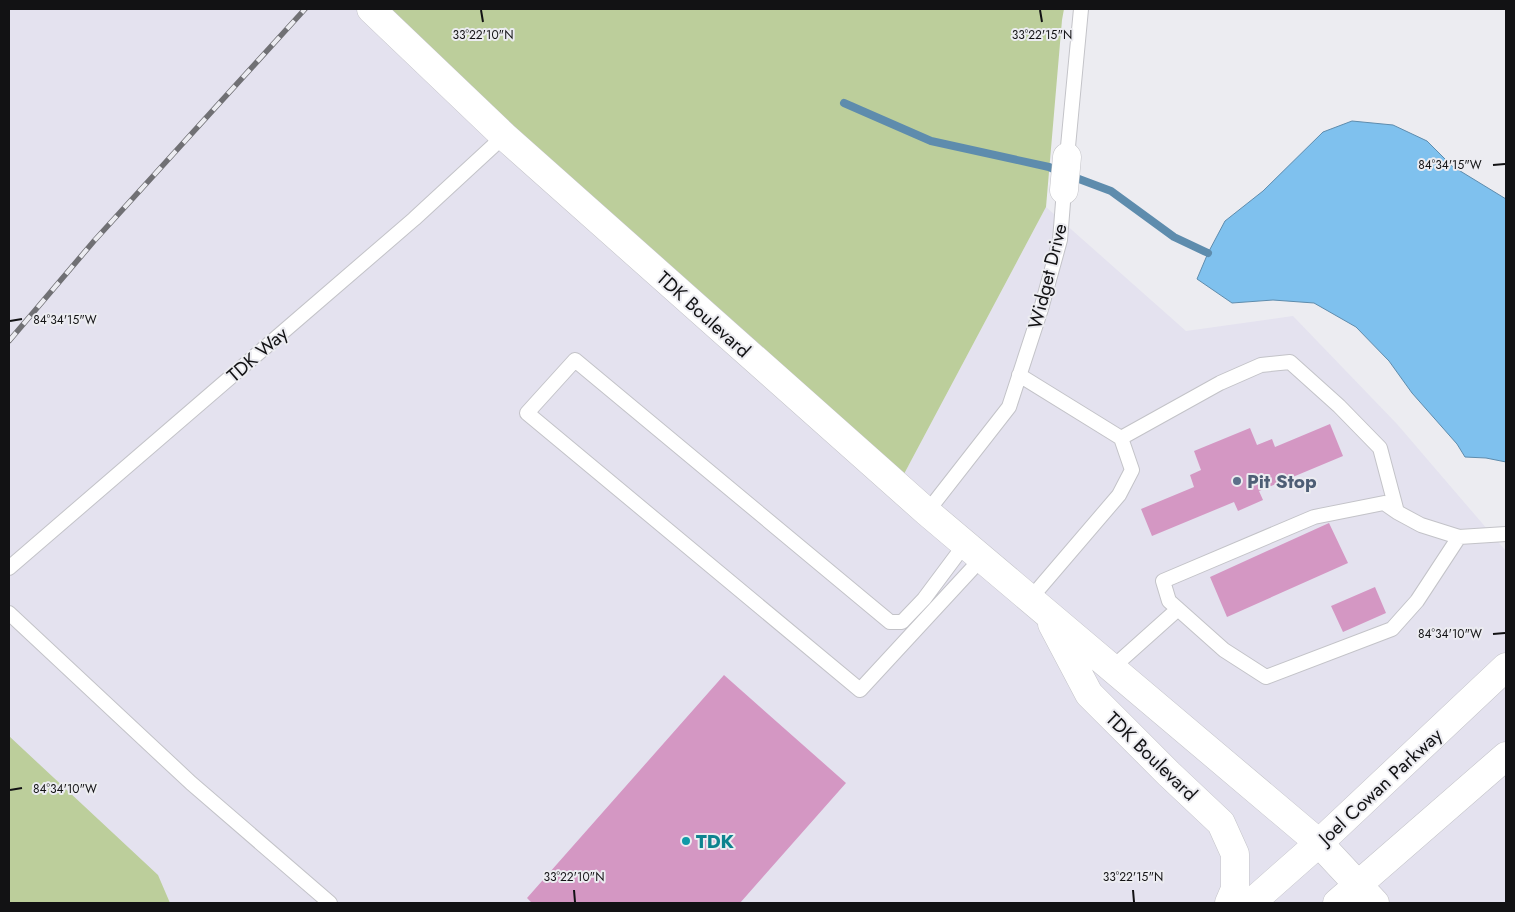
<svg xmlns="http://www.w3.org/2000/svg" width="1515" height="912" font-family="Jost,sans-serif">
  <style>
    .built { fill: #e4e2ef }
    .green { fill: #bcce9b }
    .water { fill: #7fc1ee; stroke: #5e8cad }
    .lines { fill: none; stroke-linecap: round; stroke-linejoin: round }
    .stream { stroke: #5e8cad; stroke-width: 8 }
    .building { fill: #d497c3 }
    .lane-casing { stroke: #c3c3c8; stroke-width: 16 }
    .street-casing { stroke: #c3c3c8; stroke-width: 29 }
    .secondary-casing { stroke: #c3c3c8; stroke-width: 29 }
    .primary-casing { stroke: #c3c3c8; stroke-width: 29 }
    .lane { stroke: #fff; stroke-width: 14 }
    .street { stroke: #fff; stroke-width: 28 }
    .secondary { stroke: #fff; stroke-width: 28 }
    .primary { stroke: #fff; stroke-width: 28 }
    .rail-casing { stroke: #707074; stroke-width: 5.5 }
    .rail { stroke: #ececf1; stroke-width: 4; stroke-dasharray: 11; stroke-linecap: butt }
    .ticks { fill: none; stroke: #121214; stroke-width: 2 }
    .service-dot { fill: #5c6f8a; stroke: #ececf1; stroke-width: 2 }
    .culture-dot { fill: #0f9aa8; stroke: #ececf1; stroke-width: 2 }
    .labels { text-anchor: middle; stroke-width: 4; stroke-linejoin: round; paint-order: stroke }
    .street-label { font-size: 19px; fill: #121214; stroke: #ececf1 }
    .service-label { font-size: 19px; font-weight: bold; fill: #4e5e75; stroke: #ececf1; text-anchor: start }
    .culture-label { font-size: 19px; font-weight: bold; fill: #0d838f; stroke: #ececf1; text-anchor: start }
    .ticks-label { font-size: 12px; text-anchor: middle; fill: #121214; stroke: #ececf1; stroke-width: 4; stroke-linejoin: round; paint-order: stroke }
  </style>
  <rect width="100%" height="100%" fill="#ececf1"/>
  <path class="built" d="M9,9h364l531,465 142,-267 140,124 107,-15 104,108 109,127v352h-1497z"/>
  <path class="green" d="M373,9h691l-2,11 -16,187 -142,267z
    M9,736l149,139 12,28h-161z"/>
  <path class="water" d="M1352,121l41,4 34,16 25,25 54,33v263l-20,-4 -21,-1 -8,-13 -45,-51 -23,-32 -33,-34 -42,-24 -41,-3 -41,3 -35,-24 11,-26 17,-32 38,-30 60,-59z"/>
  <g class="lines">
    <path class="stream" d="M844,103l87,38 118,26 11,5
      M1071,176l40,15 63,46 34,16"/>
  </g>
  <path class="building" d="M1330,424l13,32 -84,35 4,9 -25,11 -4,-9 -82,34 -11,-27 53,-22 -4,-12 11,-5 -7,-19 56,-23 7,17 15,-6 3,8z
    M1329,523l19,40 -121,54 -17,-40z
    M1375,587l11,26 -43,19 -12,-26z
    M724,675l122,108 -106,120h-208l-5,-5z"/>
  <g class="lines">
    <g class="lane-casing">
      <path id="lane" d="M1067,157l14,-148
        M1019,375l102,63 11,32 -13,25 -89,104
        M1121,438l99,-55 41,-18 29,-3 49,44 41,42 17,64
        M927,512l82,-105 32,-98 19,-69 4,-50
        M1459,537l-42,64 -25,28 -126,48 -42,-27 -55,-49 -6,-20 151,-64 70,-14 13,9 24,13 38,12 47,-3
        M965,544l-41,55 -22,23h-12l-315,-262 -48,53 333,277 122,-132
        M9,568l405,-349 90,-83
        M9,613l182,170 139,120
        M1112,668l66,-59"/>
    </g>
    <g class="street-casing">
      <path id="street" d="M371,9l133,127 423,376 392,331
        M1064,190l3,-33
        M1052,624l37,70 80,80 52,49 14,31v35l-6,14"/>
    </g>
    <g class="secondary-casing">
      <path id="secondary" d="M1319,843l56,60"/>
    </g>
    <g class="primary-casing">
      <path id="primary" d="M1251,903l68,-60 187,-176
        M1337,903l169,-147"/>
    </g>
    <use href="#lane" class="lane"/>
    <use href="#street" class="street"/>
    <use href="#secondary" class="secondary"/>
    <use href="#primary" class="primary"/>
    <g class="rail-casing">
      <path id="rail" d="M9,341l85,-100 211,-232"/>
    </g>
    <use href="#rail" class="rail"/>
  </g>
  <path class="ticks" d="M481,10l2,12M1040,10l2,12M1493,165l12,-1M10,321l12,-2M1493,634l12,-1M10,790l12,-2M574,890l1,12M1133,890l1,12"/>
  <circle class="service-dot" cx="1237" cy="481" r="5"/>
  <circle class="culture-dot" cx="686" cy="841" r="5"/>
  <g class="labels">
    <g class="street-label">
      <text transform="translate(1047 276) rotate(-76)" y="7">Widget Drive</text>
      <text transform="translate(704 314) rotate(42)" y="7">TDK Boulevard</text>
      <text transform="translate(257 354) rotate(-41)" y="7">TDK Way</text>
      <text transform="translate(1152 756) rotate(44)" y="7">TDK Boulevard</text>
      <text transform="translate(1380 786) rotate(-43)" y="7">Joel Cowan Parkway</text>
    </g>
    <g class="service-label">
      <text x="1247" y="488">Pit Stop</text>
    </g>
    <g class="culture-label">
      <text x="696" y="848">TDK</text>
    </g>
  </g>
  <g class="ticks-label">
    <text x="483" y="39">33°22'10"N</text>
    <text x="1042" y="39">33°22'15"N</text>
    <text x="1450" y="169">84°34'15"W</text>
    <text x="65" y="324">84°34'15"W</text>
    <text x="1450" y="638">84°34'10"W</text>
    <text x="65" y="793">84°34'10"W</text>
    <text x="574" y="881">33°22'10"N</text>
    <text x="1133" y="881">33°22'15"N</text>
  </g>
  <rect width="1515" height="912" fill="none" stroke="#121214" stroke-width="20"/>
</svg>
